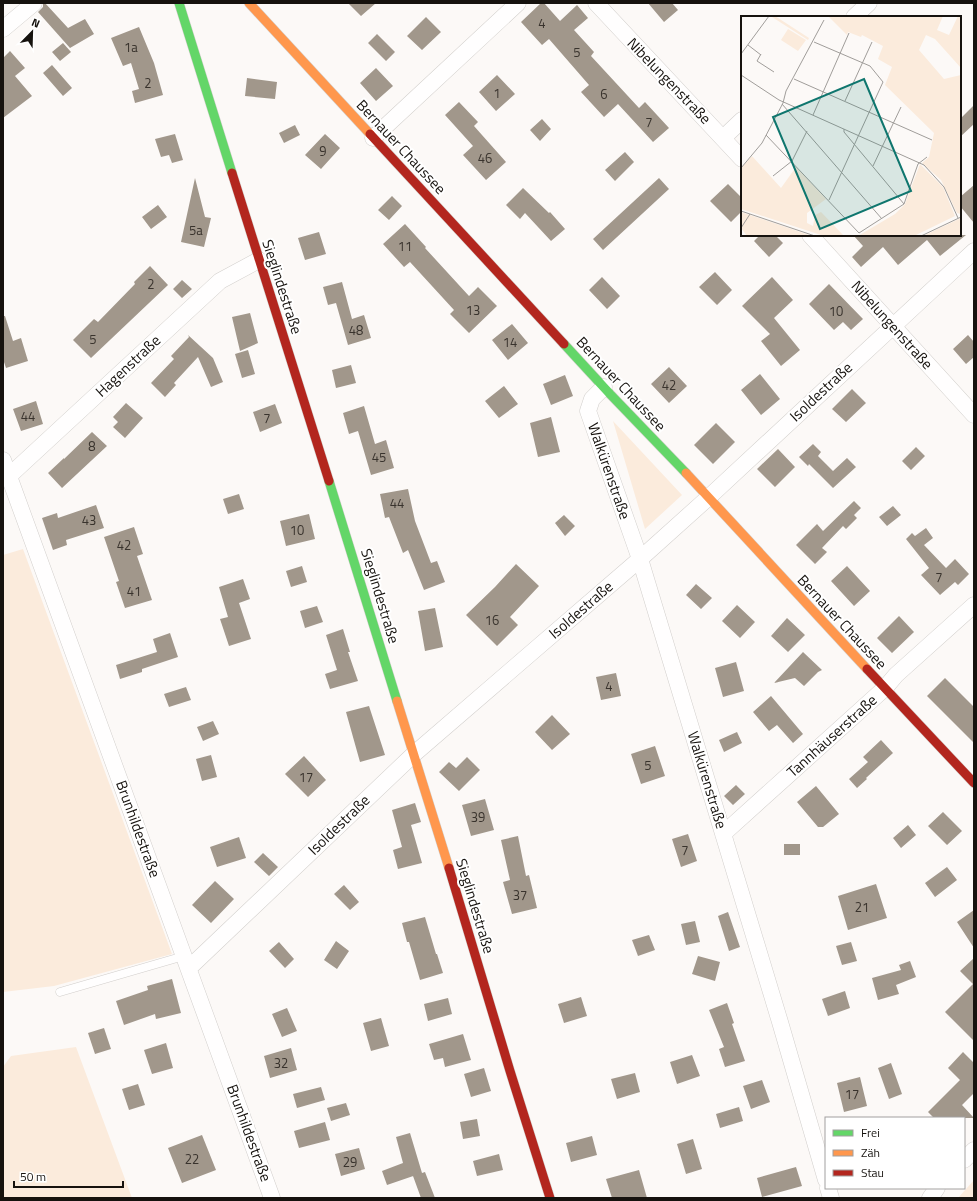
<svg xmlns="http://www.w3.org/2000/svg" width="977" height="1201" font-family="'Titillium Web',sans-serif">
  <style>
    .green { fill: #fbebdc }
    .building { fill: #a1978b }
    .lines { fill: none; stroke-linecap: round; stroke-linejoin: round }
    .lane-casing { stroke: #d2cfcc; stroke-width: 9 }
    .street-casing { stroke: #d2cfcc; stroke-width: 17 }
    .fast-casing { stroke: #d2cfcc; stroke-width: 10 }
    .slow-casing { stroke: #d2cfcc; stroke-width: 10 }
    .jam-casing { stroke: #d2cfcc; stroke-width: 10 }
    .lane { stroke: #fffefe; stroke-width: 8 }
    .street { stroke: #fffefe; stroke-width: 16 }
    .fast { stroke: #63d668; stroke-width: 9 }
    .slow { stroke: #ff974d; stroke-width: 9 }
    .jam { stroke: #b3261e; stroke-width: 9 }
    .labels { text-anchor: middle; stroke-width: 4; stroke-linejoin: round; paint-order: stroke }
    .number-label { font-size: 13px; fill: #39332d }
    .street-label { font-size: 15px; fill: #16120e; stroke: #fff }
    .inset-road { fill: none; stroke: #a09d9a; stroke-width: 1 }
    .view { fill: #0f766e; fill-opacity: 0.15; stroke: #0f766e; stroke-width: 2 }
    .inset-edge { fill: none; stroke: #16120e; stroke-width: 2 }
  </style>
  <rect width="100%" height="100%" fill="#fcf9f7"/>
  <path class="green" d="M613,421l69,74 -37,34z
    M23,549l149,405 -118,32 -51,6v-437z
    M76,1047l56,151h-129v-131l8,-11z
    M974,1180v18h-16z"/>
  <path class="building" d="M43,3h2l23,25 17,-9 9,15 -24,14 -32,-36 5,-5z
    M348,3h28l-15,13z
    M541,3h3l16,18 17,-16 11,13 -14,12 20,22 -3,4 48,52 6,-6 24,26 -16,14 -35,-38 -14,13 -23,-25 8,-7 -40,-46 -7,6 -21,-23z
    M648,3h24l6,7 -14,12z
    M426,17l15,15 -19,18 -15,-14z
    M139,27l15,36 9,32 -28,8 -3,-12 7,-2 -8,-26 -8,3 -12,-28z
    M377,34l18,18 -9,9 -18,-18z
    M63,43l8,9 -11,9 -8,-9z
    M10,51l15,17 -10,8 17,20 -29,22v-60z
    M52,65l20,23 -9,8 -20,-23z
    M376,68l17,18 -17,15 -16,-18z
    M497,75l18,19 -19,17 -17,-19z
    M247,78l30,4 -2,17 -30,-3z
    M459,102l19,20 -4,4 32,36 -20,18 -23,-25 10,-9 -28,-31z
    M974,105v19l-14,13v-18z
    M542,119l9,10 -11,12 -10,-11z
    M295,125l5,10 -16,8 -5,-10z
    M175,134l8,26 -11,3 -3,-8 -8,2 -6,-18z
    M325,134l15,14 -19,21 -16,-14z
    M625,152l9,10 -19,19 -10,-11z
    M195,178l10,39 6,1 -7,29 -23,-5z
    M659,178l10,11 -66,61 -10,-11z
    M728,184l14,14v13l-11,11 -21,-21z
    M974,185v38l-14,-17v-9z
    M523,188l26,25 1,-1 15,17 -14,12 -26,-28 -5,6 -14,-14z
    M392,196l10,10 -13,14 -11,-10z
    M158,205l9,12 -16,12 -9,-12z
    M405,224l21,23 -1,1 44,48 9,-9 19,19 -28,27 -19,-19 4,-4 -44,-48 -6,5 -21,-23z
    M319,232l7,22 -21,6 -7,-22z
    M760,235h15l8,8 -14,14 -15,-16z
    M853,235h113l-26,21 -13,-16 -29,25 -15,-18 -22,20 -9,-10 11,-11z
    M150,266l18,19 -77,73 -18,-18 21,-21 4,3 37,-38 -1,-2z
    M715,272l17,18 -15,15 -18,-18z
    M602,277l18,19 -13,13 -18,-19z
    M772,277l21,23 -19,18 26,32 -19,16 -20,-25 9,-7 -28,-28z
    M182,280l10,9 -10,9 -9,-9z
    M342,282l10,37 12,-4 7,23 -23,7 -12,-42 -8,2 -5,-18z
    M829,284l34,35 -12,11 -8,-8 -9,8 -25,-26z
    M250,313l8,30 -18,8 -8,-34z
    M3,316h2l8,25 8,-3 7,23 -22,7 -3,-9z
    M512,324l16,19 -20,17 -16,-20z
    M188,335l25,23 10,24 -12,5 -13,-30 -24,26 2,2 -11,12 -14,-14 23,-24 -3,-3 18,-19z
    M968,335l6,7v15l-8,7 -13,-15z
    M248,350l7,24 -13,4 -7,-24z
    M351,365l5,18 -20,5 -4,-18z
    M669,367l18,19 -18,17 -18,-19z
    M760,374l20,25 -19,16 -20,-25z
    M565,375l8,21 -22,9 -8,-21z
    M504,386l14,18 -19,14 -14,-17z
    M852,389l14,14 -20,19 -14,-13z
    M36,401l7,23 -22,7 -8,-22z
    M126,403l17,15 -18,20 -12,-11 5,-5 -5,-5z
    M275,404l7,19 -22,9 -7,-20z
    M364,406l11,38 11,-4 8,28 -23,7 -13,-44 -9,3 -6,-21z
    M551,417l9,35 -22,5 -8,-34z
    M716,423l19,19 -22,22 -19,-19z
    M92,432l15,14 -45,42 -14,-15 16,-15v1z
    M813,444l8,8 -3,4 15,15 14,-13 9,9 -23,21 -24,-24 -1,2 -9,-9z
    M916,447l9,9 -14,14 -9,-9z
    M778,449l17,18 -20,20 -18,-18z
    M408,489l7,32 16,42 6,-2 8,21 -21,8 -16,-40 -5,3 -14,-36 -4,1 -5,-24z
    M239,494l5,15 -16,5 -5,-15z
    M854,501l7,7 -7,7 3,3 -11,11 -3,-3 -21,22 5,4 -12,12 -19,-19 21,-21 6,7z
    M96,505l8,23 -38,12 1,5 -14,5 -11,-32 15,-5 1,5z
    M893,506l8,9 -14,11 -8,-9z
    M309,514l6,25 -29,7 -6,-25z
    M564,515l11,11 -10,10 -10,-13z
    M134,527l9,27 -6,2 15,44 -27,8 -9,-26 3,-1 -15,-44z
    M926,528l7,10 -9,7 22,23 9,-9 14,15 -11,11 -3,-3 -15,13 -19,-20 8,-7 -23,-29 6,-6 3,3z
    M516,564l23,22 -29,31 8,8 -21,21 -31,-31 29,-28z
    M302,566l5,16 -16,5 -5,-16z
    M847,566l23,25 -16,15 -23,-25z
    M243,579l7,20 -11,4 12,36 -22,7 -9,-27 8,-2 -9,-30z
    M696,584l16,14 -11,11 -15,-14z
    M737,605l18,17 -15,16 -18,-17z
    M317,606l6,16 -18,6 -5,-17z
    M435,608l8,39 -18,4 -7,-40z
    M899,616l15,16 -22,21 -15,-15z
    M787,618l18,17 -17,17 -17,-16z
    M343,629l7,23h-2l10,29 -28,8 -5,-15 12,-4 -11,-35z
    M170,633l8,24 -36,12v3l-22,7 -4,-14 41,-13 -4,-13z
    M803,652l19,18 -4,2 -14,14 -9,-8 -21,5z
    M736,662l8,29 -21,6 -8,-29z
    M616,673l5,23 -20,4 -5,-23z
    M945,678l29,29v36l-47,-47z
    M186,687l5,13 -22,7 -5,-13z
    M771,696l32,38 -10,9 -16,-18 -8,6 -16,-19z
    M369,706l16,49 -25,7 -14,-50z
    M552,715l18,19 -18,16 -17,-18z
    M213,721l6,13 -16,7 -6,-14z
    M737,732l5,11 -18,9 -5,-12z
    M881,740l12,13 -27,25 1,1 -10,9 -8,-9 19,-17 -5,-5z
    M655,746l10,30 -24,8 -10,-30z
    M211,755l6,22 -15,4 -6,-22z
    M304,756l22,24 -18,17 -23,-23z
    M467,757l13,13 -21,21 -20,-19 10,-10 7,6z
    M736,785l9,9 -12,11 -9,-9z
    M816,786l23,28 -16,13h-5l-21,-25z
    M485,799l9,31 -23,6 -9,-31z
    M415,803l6,19 -10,3 11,38 -24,6 -5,-19 9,-3 -10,-37z
    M943,812l19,19 -15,14 -19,-19z
    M908,825l8,10 -15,13 -8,-10z
    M688,834l9,27 -16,6 -9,-28z
    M518,836l8,40 3,-1 8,33 -25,6 -9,-32 7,-2 -9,-40z
    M239,837l7,21 -29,9 -7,-20z
    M784,844h16v11h-16z
    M263,853l15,14 -9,9 -15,-14z
    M947,867l10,13 -22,17 -10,-14z
    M215,881l19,18 -23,24 -19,-18z
    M876,884l11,34 -39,12 -10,-34z
    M344,885l15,17 -9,8 -16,-16z
    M974,910v38l-17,-26z
    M728,912l12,35 -11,4 -11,-35z
    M425,917l11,37h1l6,19 -23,7 -11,-38h-2l-5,-19z
    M695,921l5,21 -14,3 -5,-21z
    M649,935l6,15 -17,6 -6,-16z
    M336,941l13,10 -12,18 -13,-9z
    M279,942l15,17 -9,9 -16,-17z
    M851,942l6,19 -15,4 -6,-19z
    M698,956l22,6 -5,19 -23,-7z
    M974,958v83l-29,-29 28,-28 -13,-13z
    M910,961l6,16 -20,8 3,9 -21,6 -6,-22 29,-8 -2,-5z
    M172,979l9,34 -25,6 -1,-5 -31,11 -8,-24 32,-11 -1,-4z
    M845,991l5,17 -22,8 -6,-17z
    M581,997l6,19 -23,7 -6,-19z
    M448,998l4,16 -24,7 -4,-17z
    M727,1003l7,20 -2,1 13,37 -20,6 -6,-18 5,-2 -15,-37z
    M287,1008l10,23 -15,6 -10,-23z
    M381,1018l8,28 -18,5 -8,-28z
    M104,1028l7,21 -16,5 -7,-21z
    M463,1034l8,26 -26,7 -2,-9 -9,2 -5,-16z
    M166,1043l7,25 -21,6 -8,-24z
    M291,1048l6,22 -27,8 -6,-22z
    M963,1052l11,11v30l-12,12 12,13h-40l-6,-6 32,-32 -12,-12z
    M692,1055l8,21 -23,8 -7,-22z
    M891,1063l11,31 -13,5 -11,-31z
    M484,1068l7,23 -20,6 -7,-23z
    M635,1073l5,19 -23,7 -6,-20z
    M860,1077l7,29 -23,6 -7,-29z
    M762,1080l8,22 -19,7 -8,-23z
    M138,1084l7,21 -16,5 -7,-21z
    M321,1087l4,13 -28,8 -4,-14z
    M346,1103l4,12 -19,6 -4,-13z
    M739,1107l4,14 -23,7 -4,-14z
    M477,1119l3,17 -17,3 -3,-17z
    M325,1122l5,18 -31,8 -5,-17z
    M410,1133l12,40 -35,12 -5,-14 21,-8 -7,-26z
    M202,1135l14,35 -34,13 -14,-35z
    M592,1136l5,19 -26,7 -5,-19z
    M693,1139l9,30 -16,5 -9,-30z
    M359,1148l6,21 -24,7 -6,-22z
    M499,1154l4,16 -26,6 -4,-15z
    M796,1167l6,19 -40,11 -5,-19z
    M639,1170l8,28h-35l-6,-19z
    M425,1172l10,26h-14l-8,-22z"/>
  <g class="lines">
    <g class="lane-casing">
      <path id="lane" d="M60,992l124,-36"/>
    </g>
    <g class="street-casing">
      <path id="street" d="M596,3l146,156
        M854,17l15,-14
        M3,29l31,-26
        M373,138l145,-135
        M723,138l19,-18
        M810,235l164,180
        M604,387l-12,12 -4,12 52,148 140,463 46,158
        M3,460l269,738
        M3,478l6,-2 211,-195 39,-21
        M723,834l162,-146 11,-13 78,-70
        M189,968l225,-214 226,-195 69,-62 265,-246
        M964,1160l10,-10
        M828,1188l3,10
        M930,1198l7,-10"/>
    </g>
    <g class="fast-casing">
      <path id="fast" d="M179,3l53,170
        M564,344l46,50 76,79
        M329,481l68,220"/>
    </g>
    <g class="slow-casing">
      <path id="slow" d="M249,3l121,131
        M686,473l181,196
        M397,701l52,167"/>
    </g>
    <g class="jam-casing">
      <path id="jam" d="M370,134l194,210
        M232,173l97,308
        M867,669l107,114
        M449,868l61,203 40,127"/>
    </g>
    <use href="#lane" class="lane"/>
    <use href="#street" class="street"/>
    <use href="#fast" class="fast"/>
    <use href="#slow" class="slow"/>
    <use href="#jam" class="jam"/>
  </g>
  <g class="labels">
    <g class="number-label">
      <text x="542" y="28">4</text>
      <text x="131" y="52">1a</text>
      <text x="577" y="57">5</text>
      <text x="148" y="88">2</text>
      <text x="497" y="98">1</text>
      <text x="604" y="99">6</text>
      <text x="649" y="127">7</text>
      <text x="323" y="156">9</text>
      <text x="485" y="163">46</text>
      <text x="196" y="235">5a</text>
      <text x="405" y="251">11</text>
      <text x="151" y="289">2</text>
      <text x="473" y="315">13</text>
      <text x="836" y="316">10</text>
      <text x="356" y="335">48</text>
      <text x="93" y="344">5</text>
      <text x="510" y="347">14</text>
      <text x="669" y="390">42</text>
      <text x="28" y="421">44</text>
      <text x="267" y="423">7</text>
      <text x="92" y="451">8</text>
      <text x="379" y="462">45</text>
      <text x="397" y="508">44</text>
      <text x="89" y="525">43</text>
      <text x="297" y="535">10</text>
      <text x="124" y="550">42</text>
      <text x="939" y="582">7</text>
      <text x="134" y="596">41</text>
      <text x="492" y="625">16</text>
      <text x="609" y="691">4</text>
      <text x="648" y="770">5</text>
      <text x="306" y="782">17</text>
      <text x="478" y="822">39</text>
      <text x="685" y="855">7</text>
      <text x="520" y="900">37</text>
      <text x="862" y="912">21</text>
      <text x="281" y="1068">32</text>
      <text x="852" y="1099">17</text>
      <text x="192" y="1164">22</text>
      <text x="350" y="1167">29</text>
    </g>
    <g class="street-label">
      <text transform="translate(669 81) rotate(46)" y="5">Nibelungenstraße</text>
      <text transform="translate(401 147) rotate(47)" y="5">Bernauer Chaussee</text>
      <text transform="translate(282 287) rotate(72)" y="5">Sieglindestraße</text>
      <text transform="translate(892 325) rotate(48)" y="5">Nibelungenstraße</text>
      <text transform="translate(128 366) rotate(-43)" y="5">Hagenstraße</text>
      <text transform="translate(621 384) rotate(47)" y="5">Bernauer Chaussee</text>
      <text transform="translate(821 392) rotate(-43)" y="5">Isoldestraße</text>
      <text transform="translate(609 471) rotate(71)" y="5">Walkürenstraße</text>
      <text transform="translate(380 596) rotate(73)" y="5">Sieglindestraße</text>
      <text transform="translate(581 610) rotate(-41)" y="5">Isoldestraße</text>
      <text transform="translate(842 622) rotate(47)" y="5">Bernauer Chaussee</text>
      <text transform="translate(832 736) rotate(-42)" y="5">Tannhäuserstraße</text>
      <text transform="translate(707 780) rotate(73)" y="5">Walkürenstraße</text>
      <text transform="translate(339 825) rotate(-44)" y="5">Isoldestraße</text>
      <text transform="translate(138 829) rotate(70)" y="5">Brunhildestraße</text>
      <text transform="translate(475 906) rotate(73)" y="5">Sieglindestraße</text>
      <text transform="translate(249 1133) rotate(70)" y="5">Brunhildestraße</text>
    </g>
  </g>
  <g transform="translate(741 16)">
    <rect width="220" height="220" fill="#fcf9f7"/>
    <path d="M34,0l34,22 -1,2 -36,-23zM87,0h115l-6,14 12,5 9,-19h3v52l-26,-29 -9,-4 -7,15 25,29 17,-4v139l-4,-1 -16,-33 -19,-17 7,-6 5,-24 -49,-48 7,-18 -14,-8 5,-13 -21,-11 -1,2 -13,-5 -1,3zM47,13l18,11 -8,11 -17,-11zM11,140l29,32 15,-21 30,32 -19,14v10l6,3 2,-11 6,-3 23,24h-20l-83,-27v-41zM179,148l23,23 12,29 -41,20h-56l37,-22 10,-10zM0,196l71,24h-65l-6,-8zM220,202v18h-38z" fill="#fbebdc"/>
    <path class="inset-road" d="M73,26l56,24 13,16 -54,118M7,29l13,10M0,38l28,-38M20,38l-4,7 17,11M0,59l38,25 145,65 20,22 14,31M53,63l138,61M104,85l27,-59M41,88l100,115M72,99l36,-82M103,113v3l60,72M25,119l93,98 45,-29 14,-40 9,-7M132,150l28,-59M0,152l21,-25 21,-40 3,-12 38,-71M32,160l19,-15 15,-30M0,195l74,25M0,212l9,-14M180,220l40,-19"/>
    <path class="view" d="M123,63l47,112 -91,38 -47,-112z"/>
    <rect width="220" height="220" class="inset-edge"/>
  </g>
  <rect width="977" height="1201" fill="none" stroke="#16120e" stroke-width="8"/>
  <rect x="825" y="1117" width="140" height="72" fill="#ffffff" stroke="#a2a09f"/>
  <rect x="833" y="1130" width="20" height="6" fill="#63d668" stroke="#a2a09f"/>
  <text x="861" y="1137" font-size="12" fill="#16120e">Frei</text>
  <rect x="833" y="1150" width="20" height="6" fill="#ff974d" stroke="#a2a09f"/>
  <text x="861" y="1157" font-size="12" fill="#16120e">Zäh</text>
  <rect x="833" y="1170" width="20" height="6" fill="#b3261e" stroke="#a2a09f"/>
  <text x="861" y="1177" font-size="12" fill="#16120e">Stau</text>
  <g transform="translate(32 32) rotate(23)" stroke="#ffffff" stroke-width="3" paint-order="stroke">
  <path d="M0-3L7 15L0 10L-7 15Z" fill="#16120e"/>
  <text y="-6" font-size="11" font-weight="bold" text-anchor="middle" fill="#16120e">N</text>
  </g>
  <path d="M14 1181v6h109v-6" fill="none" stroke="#16120e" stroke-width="2"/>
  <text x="20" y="1181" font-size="12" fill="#16120e" stroke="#ffffff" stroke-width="3" paint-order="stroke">50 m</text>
</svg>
